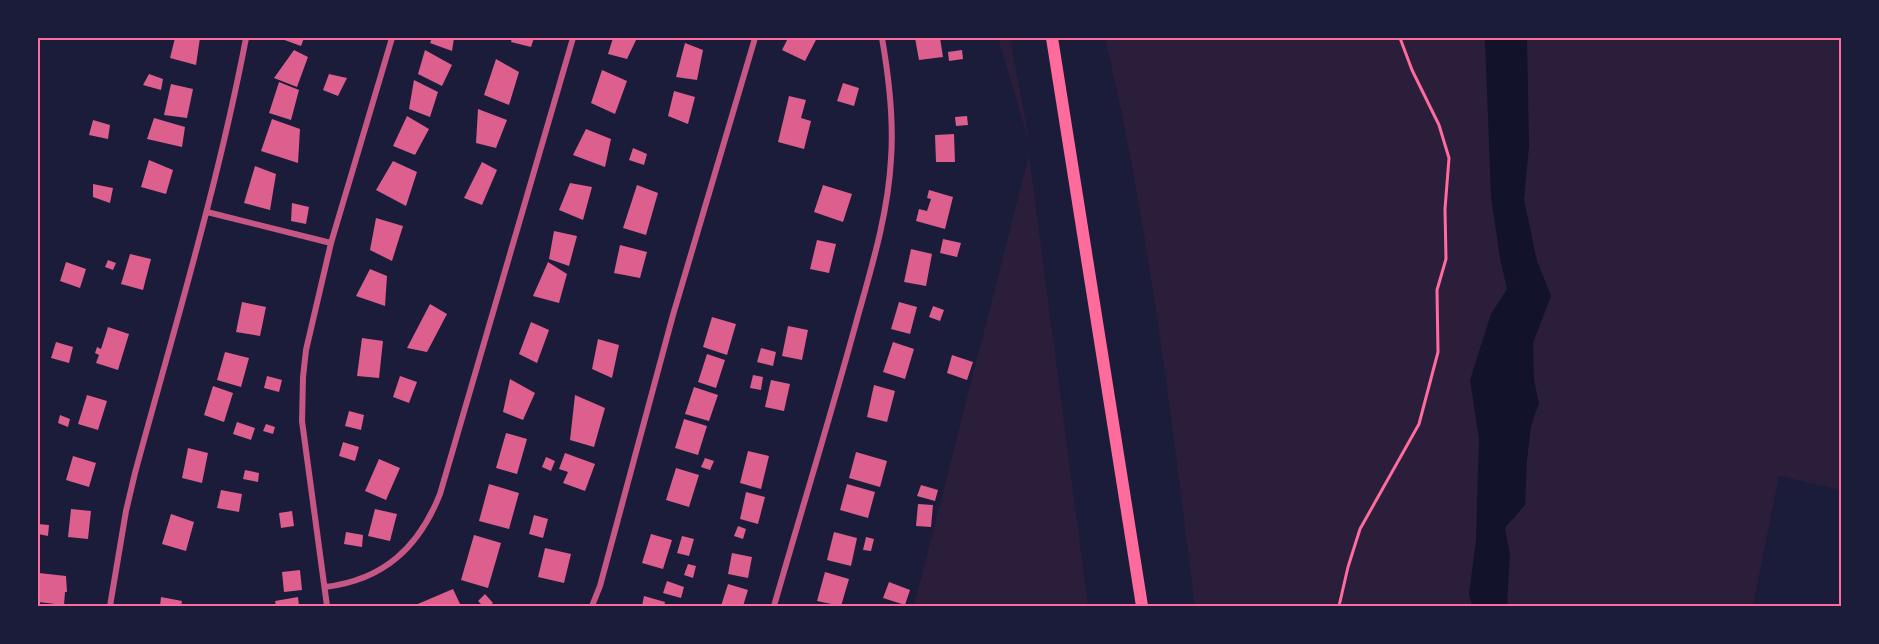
<svg xmlns="http://www.w3.org/2000/svg" width="1879" height="644" font-family="'Archivo Narrow',sans-serif">
  <style>
    .green { fill: #2a1e3b }
    .water { fill: #12122b }
    .building { fill: #dd5f8e }
    .lines { fill: none; stroke-linecap: round; stroke-linejoin: round }
    .path { stroke: #ff6b9d; stroke-width: 3 }
    .minor { stroke: #c65784; stroke-width: 6 }
    .secondary { stroke: #ff6b9d; stroke-width: 12 }
    .neatline { fill: none; stroke: #ff6b9d; stroke-width: 2 }
  </style>
  <rect width="100%" height="100%" fill="#1b1b3a"/>
  <path class="green" d="M998,38h12l20,107z
    M1105,38h736v452l-62,-14 -26,130h-558c-24,-190 -46,-382 -90,-568z
    M1029,155l59,451h-174z"/>
  <path class="water" d="M1485,38h42l2,108 -5,54 13,61 14,35 -18,47 1,37 5,23 -8,23 -4,34 -2,45 -20,23 5,27 -3,51h-35l-3,-12 7,-54 3,-101 -9,-59 21,-66 16,-25 -7,-31 -9,-61z"/>
  <path class="building" d="M175,38h25l-4,27 -26,-7z
    M279,38h25l-3,8z
    M432,38h22l-2,13 -22,-8z
    M512,38h22l-3,9 -20,-5z
    M613,38h24l-10,21 -19,-5z
    M788,38h29l-12,23 -23,-11z
    M915,38h25l3,19 -24,3z
    M685,43l18,7 -6,30 -21,-3z
    M294,50l14,7 -11,30 -23,-9z
    M425,50l27,15 -10,21 -24,-12z
    M962,50l1,9 -14,2 -1,-9z
    M496,59l23,13 -10,33 -25,-10z
    M602,70l25,11 -12,33 -24,-11z
    M149,74l14,5 -2,11 -18,-5z
    M329,74l18,4 -9,18 -15,-6z
    M414,80l24,12 -8,25 -21,-8z
    M279,82l20,8 -8,30 -22,-7z
    M843,83l16,5 -5,18 -17,-5z
    M171,84l22,5 -6,29 -23,-3z
    M674,91l21,6 -7,27 -20,-8z
    M789,96l17,4 -5,18 10,3 -7,28 -26,-7z
    M478,109l29,11 -11,28 -20,-5z
    M407,116l22,13 -14,26 -22,-9z
    M967,116l1,9 -12,1 -1,-9z
    M154,118l31,9 -3,20 -35,-8z
    M272,119l28,10 -2,34 -37,-12z
    M93,120l17,5 -2,14 -19,-4z
    M586,129l25,10 -6,28 -32,-12z
    M954,134l1,28h-19l-1,-27z
    M633,148l14,6 -3,11 -15,-5z
    M149,160l24,10 -7,24 -25,-7z
    M393,161l24,11 -11,34 -30,-16z
    M482,162l15,8 -15,35 -18,-7z
    M255,166l21,8 -6,36 -26,-7z
    M570,183l22,4 -9,33 -24,-10z
    M93,184l20,4 -3,15 -17,-6z
    M637,185l21,8 -12,42 -23,-7z
    M823,185l29,9 -9,28 -29,-10z
    M929,190l24,7 -8,32 -29,-8 3,-12 8,2 4,-12 -4,-1z
    M292,203l17,4 -3,17 -15,-3z
    M376,218l27,8 -11,35 -22,-11z
    M554,231l23,5 -8,30 -20,-7z
    M943,239l18,4 -4,14 -17,-4z
    M817,240l19,4 -7,29 -19,-4z
    M620,245l27,7 -7,26 -26,-5z
    M911,249l21,5 -6,32 -22,-4z
    M130,254l21,5 -8,31 -22,-6z
    M108,260l8,3 -3,7 -8,-3z
    M66,262l20,7 -6,19 -20,-7z
    M548,262l19,12 -8,29 -26,-7z
    M370,269l17,7 -2,30 -29,-10z
    M242,302l24,5 -6,29 -24,-4z
    M899,302l18,5 -7,27 -19,-5z
    M430,304l17,10 -20,38 -20,-4z
    M933,306l11,4 -4,11 -11,-4z
    M712,317l24,7 -9,31 -24,-8z
    M531,322l18,8 -12,33 -18,-9z
    M788,326l20,4 -6,30 -20,-4z
    M108,327l21,7 -11,36 -22,-7 3,-8 -4,-2 2,-6 4,2z
    M362,338l21,3 -4,37 -22,-2z
    M598,339l21,6 -7,33 -20,-9z
    M56,342l17,5 -4,16 -18,-5z
    M893,342l21,7 -9,30 -22,-7z
    M761,348l15,4 -3,14 -16,-4z
    M225,352l24,6 -8,29 -24,-7z
    M707,354l18,6 -9,28 -18,-6z
    M952,355l21,7 -6,18 -20,-7z
    M753,375l10,2 -2,13 -11,-2z
    M267,376l15,4 -3,12 -15,-4z
    M400,376l17,6 -8,21 -16,-6z
    M510,379l25,14 -12,27 -20,-8z
    M771,380l19,4 -6,27 -19,-4z
    M874,385l21,6 -8,31 -20,-5z
    M213,386l20,7 -9,29 -20,-7z
    M694,387l24,8 -9,26 -24,-7z
    M87,395l20,6 -9,29 -20,-6z
    M575,395l30,13 -11,39 -24,-7z
    M349,411l15,4 -3,15 -16,-4z
    M60,415l10,4 -2,8 -10,-4z
    M684,419l23,7 -9,29 -23,-7z
    M237,422l18,6 -4,12 -18,-6z
    M266,424l9,3 -2,7 -10,-3z
    M506,433l21,6 -10,35 -21,-6z
    M343,442l16,5 -4,14 -16,-5z
    M188,448l20,5 -6,30 -20,-5z
    M748,451l21,5 -8,33 -21,-6z
    M856,452l31,9 -7,26 -31,-9z
    M565,453l30,11 -10,27 -22,-8 5,-11 -9,-3z
    M73,456l23,7 -7,24 -23,-7z
    M546,457l9,4 -4,10 -9,-4z
    M705,458l9,3 -4,9 -9,-3z
    M379,459l21,9 -14,32 -21,-9z
    M676,468l23,7 -10,32 -23,-7z
    M245,470l14,3 -1,9 -15,-3z
    M489,484l30,9 -10,36 -30,-8z
    M847,484l28,8 -7,26 -28,-8z
    M921,485l17,5 -3,11 -18,-5z
    M221,490l21,4 -3,18 -22,-4z
    M746,492l19,5 -7,27 -18,-5z
    M918,504l15,1 -2,22 -15,-1z
    M71,509l20,2 -3,28 -20,-2z
    M375,509l22,5 -7,27 -22,-5z
    M292,511l2,15 -13,2 -2,-15z
    M171,514l23,8 -8,29 -24,-7z
    M534,515l14,4 -5,19 -14,-4z
    M38,524l11,1 -1,11 -10,-2z
    M738,526l8,3 -3,10 -9,-3z
    M346,532l17,3 -1,12 -18,-3z
    M834,532l23,6 -6,28 -24,-6z
    M651,534l21,6 -9,29 -21,-6z
    M474,535l27,8 -13,45 -27,-8z
    M682,536l12,3 -5,17 -12,-3z
    M866,537l8,2 -3,12 -8,-1z
    M545,548l26,6 -7,29 -26,-6z
    M732,553l20,4 -4,21 -20,-4z
    M688,564l8,2 -3,12 -9,-3z
    M300,570l2,20 -18,2 -2,-20z
    M825,572l24,7 -8,27 -24,-5z
    M39,573l27,3 1,16h-2l-1,13 -26,-3z
    M667,581l17,6 -3,11 -18,-5z
    M889,582l21,8 -5,15 -22,-7z
    M728,584l20,6 -5,16h-22z
    M453,589l8,17h-48z
    M485,594l8,9 -4,3h-6l-5,-5z
    M644,596l21,6 -1,4h-22z
    M161,597l21,4 -1,5h-21z
    M298,597l1,9h-23l-1,-5z"/>
  <g class="lines">
    <path class="path" d="M1339,606l9,-39 12,-38 59,-105 19,-72 -1,-62 9,-31 -1,-50 4,-51 -10,-33 -27,-55 -12,-32"/>
    <path class="minor" d="M207,212l124,31
      M325,587c59,-7 94,-40 115,-93l133,-456
      M110,606l16,-95 9,-38c39,-144 83,-288 111,-435
      M327,606l-25,-185 1,-44 3,-27 25,-107 61,-205
      M592,606l8,-20 73,-271 82,-277
      M774,606c27,-94 56,-188 82,-283 15,-54 32,-108 35,-164 3,-41 -2,-81 -9,-121"/>
    <path class="secondary" d="M1052,38l90,568"/>
  </g>
  <rect width="1879" height="644" fill="none" stroke="#1b1b3a" stroke-width="78"/>
  <rect x="39" y="39" width="1801" height="566" class="neatline"/>
</svg>
